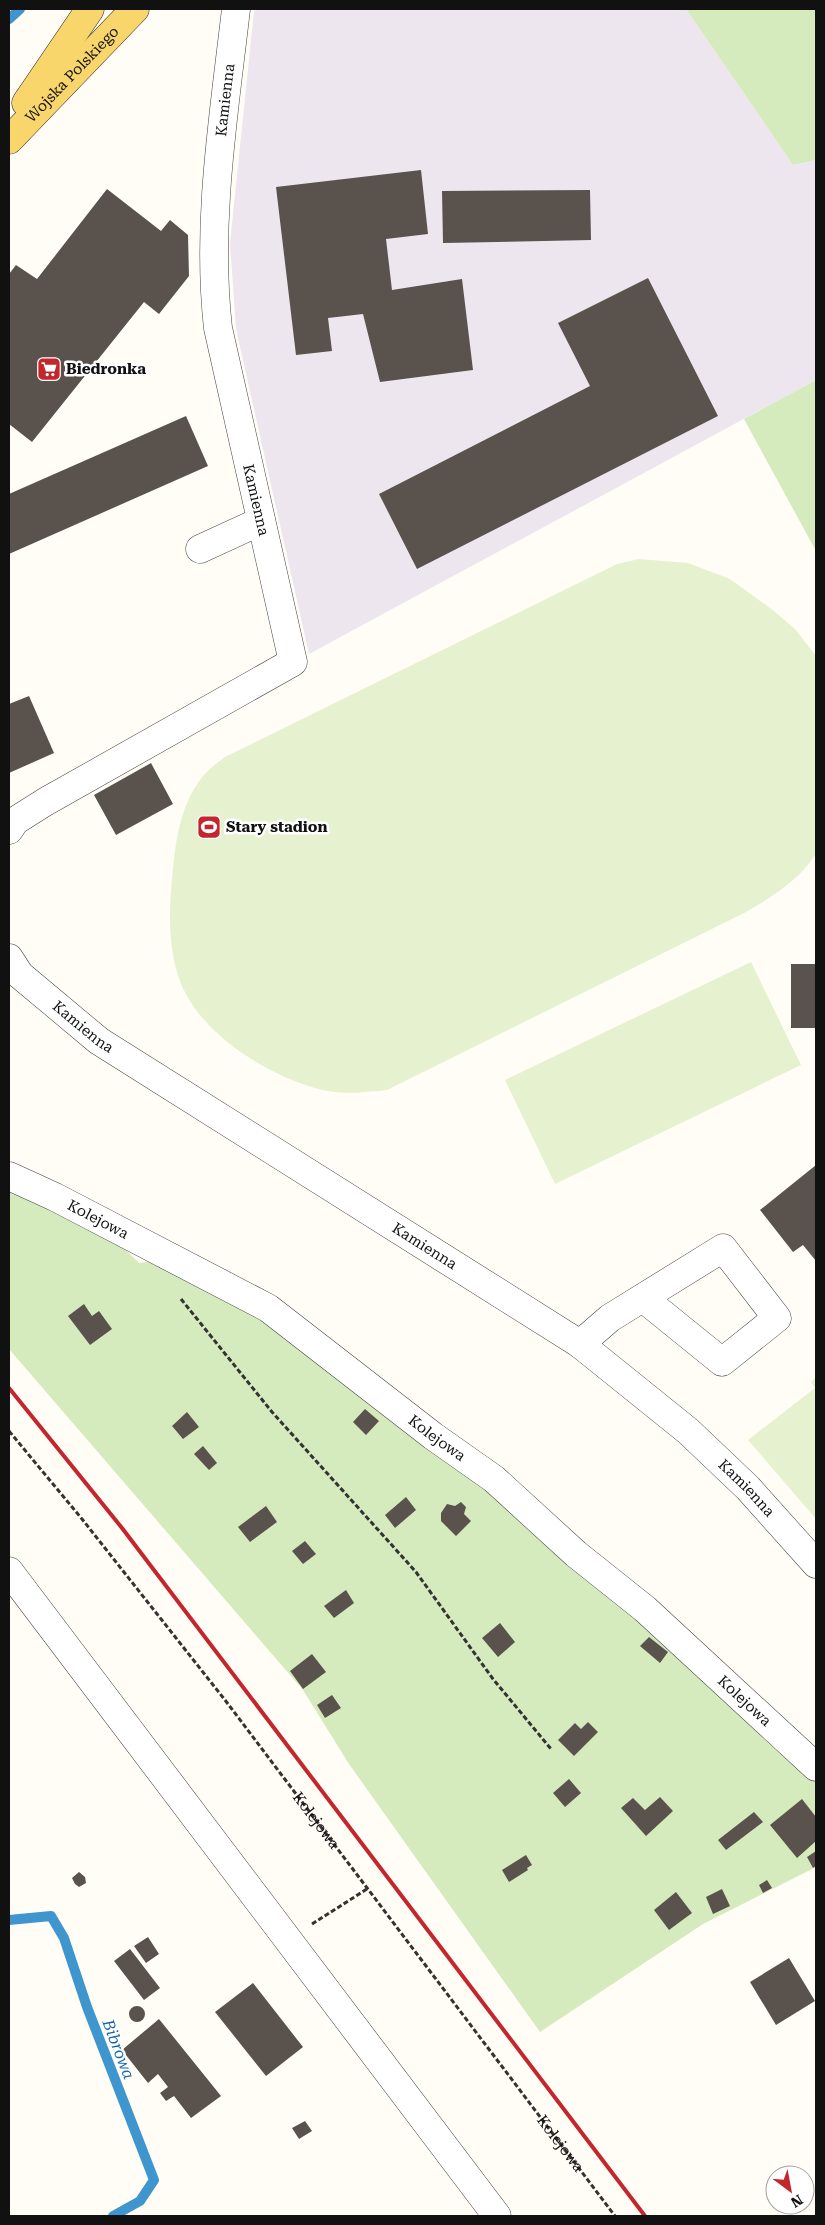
<svg xmlns="http://www.w3.org/2000/svg" width="825" height="2225" font-family="'Roboto Serif',serif">
  <style>
    .industrial { fill: #eee6ef }
    .green { fill: #d5ebbd }
    .pitch { fill: #e6f2cf }
    .lines { fill: none; stroke-linecap: round; stroke-linejoin: round }
    .stream { stroke: #3f96cf; stroke-width: 10 }
    .building { fill: #5a524d }
    .minor-casing { stroke: #444; stroke-width: 29 }
    .major-casing { stroke: #222; stroke-width: 29 }
    .path { stroke: #333; stroke-width: 3; stroke-dasharray: 5 2.5; stroke-linecap: butt }
    .minor { stroke: #fff; stroke-width: 28 }
    .major { stroke: #f9d66b; stroke-width: 28 }
    .rail { stroke: #c4262e; stroke-width: 4 }
    .labels { text-anchor: middle; stroke-width: 5; stroke-linejoin: round; paint-order: stroke }
    .street-label { font-size: 15px; fill: #111; stroke: #fff }
    .poi-label { font-size: 15px; font-weight: bold; fill: #111; stroke: #fff; text-anchor: start }
    .water-label { font-size: 16px; font-style: italic; fill: #1768a6; stroke: #fff }
  </style>
  <rect width="100%" height="100%" fill="#fffdf5"/>
  <path class="industrial" d="M260,9h426l107,156 23,-5v220l-507,274 -73,-325 -6,-86 24,-232z"/>
  <path class="green" d="M686,9h130v151l-23,5z
    M816,380v171l-72,-132z
    M9,1187l97,43 33,33 24,-3 105,58 167,128 202,168 179,167v86l-113,57 -163,108 -191,-268 -46,-74 -294,-341z"/>
  <path class="pitch" d="M639,559l49,4 42,16 44,32 21,18 21,27v198c-18,27 -44,43 -72,59l-357,177c-20,2 -44,5 -64,0 -53,-13 -123,-55 -143,-109 -13,-35 -11,-75 -7,-112 3,-32 9,-70 32,-95 5,-6 13,-12 20,-17l392,-193z
    M751,962l50,103 -246,119 -50,-104z
    M816,1377v142l-68,-79 67,-52 -4,-6z"/>
  <g class="lines">
    <path class="stream" d="M9,19l11,-10
      M9,1920l42,-4 13,22 23,69 67,173 -14,21 -27,15"/>
  </g>
  <path class="building" d="M421,170l7,64 -42,5 6,51 70,-11 11,91 -93,12 -17,-68 -35,4 4,33 -36,4 -20,-168z
    M107,189l54,42 9,-11 18,15 1,41 -30,38 -15,-12 -112,140 -23,-18v-150l7,-9 21,14z
    M590,190l1,50 -148,3 -1,-52z
    M648,278l70,138 -301,153 -38,-75 211,-108 -32,-63z
    M186,416l22,50 -199,88v-60z
    M29,696l25,57 -45,20v-69z
    M151,763l22,41 -57,31 -22,-40z
    M791,964h25v64h-25z
    M816,1165v96l-13,-16 -10,7 -33,-42z
    M84,1304l8,12 7,-5 13,18 -22,16 -22,-29z
    M365,1409l14,12 -13,14 -13,-13z
    M187,1412l12,15 -16,12 -11,-13z
    M203,1446l14,17 -8,7 -15,-16z
    M406,1497l10,13 -21,18 -10,-13z
    M461,1502l5,5 -2,7 7,7 -15,15 -15,-15v-8l6,-9 8,2z
    M266,1506l11,16 -27,20 -12,-15z
    M305,1541l11,13 -13,10 -11,-13z
    M346,1590l8,13 -20,15 -10,-12z
    M500,1623l15,19 -17,15 -16,-19z
    M649,1637l19,15 -8,11 -20,-17z
    M312,1654l14,18 -23,17 -13,-18z
    M332,1695l9,13 -16,10 -8,-13z
    M588,1722l10,10 -24,24 -16,-16 17,-17 6,6z
    M569,1779l12,14 -16,14 -12,-14z
    M660,1797l13,14 -27,25 -25,-28 12,-10 12,12z
    M802,1799l14,18v24l-19,17 -27,-33z
    M754,1812l9,10 -37,28 -8,-10z
    M816,1851v15l-3,2 -6,-11z
    M526,1855l6,10 -5,3 1,2 -19,12 -7,-12z
    M79,1872l6,5 1,6 -7,4 -4,-3 -3,-6z
    M767,1880l5,8 -9,5 -4,-8z
    M722,1889l8,17 -17,8 -7,-17z
    M676,1892l16,21 -23,17 -15,-20z
    M148,1937l11,17 -13,9 -12,-17z
    M130,1949l30,39 -16,12 -30,-39z
    M789,1958l26,43 -39,24 -26,-43z
    M253,1983l50,64 -37,29 -51,-64z
    M129 2014a8 8 0 1 1 16 0a8 8 0 1 1-16 0Z
    M159,2019l62,77 -30,22 -17,-22 -8,5 -6,-8 8,-6 -10,-13 -10,9 -26,-33z
    M305,2121l7,10 -13,8 -7,-11z"/>
  <g class="lines">
    <g class="minor-casing">
      <g id="minor">
        <path d="M200,549l61,-28"/>
        <path id="s2" d="M9,830l6,-9 30,-19 248,-140 -75,-334c-12,-106 6,-214 18,-319"/>
        <path id="s3" d="M9,958l11,17 79,66 481,303 108,87 60,57 68,76"/>
        <path id="s4" d="M9,1176l46,21 213,111 165,128 61,43 82,75 69,55 171,158"/>
        <path d="M580,1344l30,-26 113,-70 54,70 -55,44 -79,-64"/>
        <path d="M9,1571l488,645"/>
      </g>
    </g>
    <g class="major-casing">
      <g id="major">
        <path d="M26,103l64,-94"/>
        <path id="s5" d="M9,140l126,-131"/>
      </g>
    </g>
    <g class="path">
      <path d="M181,1299l91,113 144,160 77,107 58,70"/>
      <path id="s1" d="M9,1431l73,88 143,181 390,516"/>
      <path d="M312,1924l55,-35"/>
    </g>
    <use href="#minor" class="minor"/>
    <use href="#major" class="major"/>
    <path class="rail" d="M9,1388l113,140 523,688"/>
  </g>
  <defs>
    <g id="supermarket-square" transform="scale(1.25)"><rect x="-9" y="-9" width="18" height="18" rx="4" fill="#c4262e" stroke="#fff"/><path d="M-6-5.5h2.5l.6 2H6L4.5 2H-2.5L-4.4-4H-6ZM-1.5 3.2a1.3 1.3 0 1 0 .1 0ZM3 3.2a1.3 1.3 0 1 0 .1 0Z" fill="#fff"/></g>
    <g id="stadium-square" transform="scale(1.25)"><rect x="-9" y="-9" width="18" height="18" rx="4" fill="#c4262e" stroke="#fff"/><path d="M0-5a6.5 5 0 1 0 0 10a6.5 5 0 1 0 0-10ZM-3.5-1.8h7v3.6h-7Z" fill="#fff"/></g>
  </defs>
  <g fill-rule="evenodd">
    <use href="#supermarket-square" x="49" y="369"/>
    <use href="#stadium-square" x="209" y="827"/>
  </g>
  <g class="labels">
    <g class="street-label">
      <text dy="5" stroke="none"><textPath href="#s5" startOffset="91">Wojska Polskiego</textPath></text>
      <text dy="5" stroke="none"><textPath href="#s2" startOffset="902">Kamienna</textPath></text>
      <text transform="translate(256 500) rotate(77)" y="5">Kamienna</text>
      <text dy="5" stroke="none"><textPath href="#s3" startOffset="102">Kamienna</textPath></text>
      <text dy="5" stroke="none"><textPath href="#s4" startOffset="99">Kolejowa</textPath></text>
      <text dy="5" stroke="none"><textPath href="#s3" startOffset="508">Kamienna</textPath></text>
      <text dy="5" stroke="none"><textPath href="#s4" startOffset="504">Kolejowa</textPath></text>
      <text dy="5" stroke="none"><textPath href="#s3" startOffset="912">Kamienna</textPath></text>
      <text dy="5" stroke="none"><textPath href="#s4" startOffset="909">Kolejowa</textPath></text>
      <text dy="5" stroke="none"><textPath href="#s1" startOffset="496">Kolejowa</textPath></text>
      <text dy="5" stroke="none"><textPath href="#s1" startOffset="901">Kolejowa</textPath></text>
    </g>
    <g class="poi-label">
      <text x="66" y="374">Biedronka</text>
      <text x="226" y="832">Stary stadion</text>
    </g>
    <g class="water-label">
      <text transform="translate(119 2049) rotate(69)" y="6">Bibrowa</text>
    </g>
  </g>
  <rect width="825" height="2225" fill="none" stroke="#111111" stroke-width="20"/>
  <g transform="translate(790 2190) rotate(148)"><circle r="24" fill="#ffffff" stroke="#a0a0a0"/>
  <path d="M0-4L9 19L0 12L-9 19Z" fill="#c4262e"/>
  <text y="-8" font-size="14" font-weight="bold" text-anchor="middle" fill="#111111">N</text>
  </g>
</svg>
